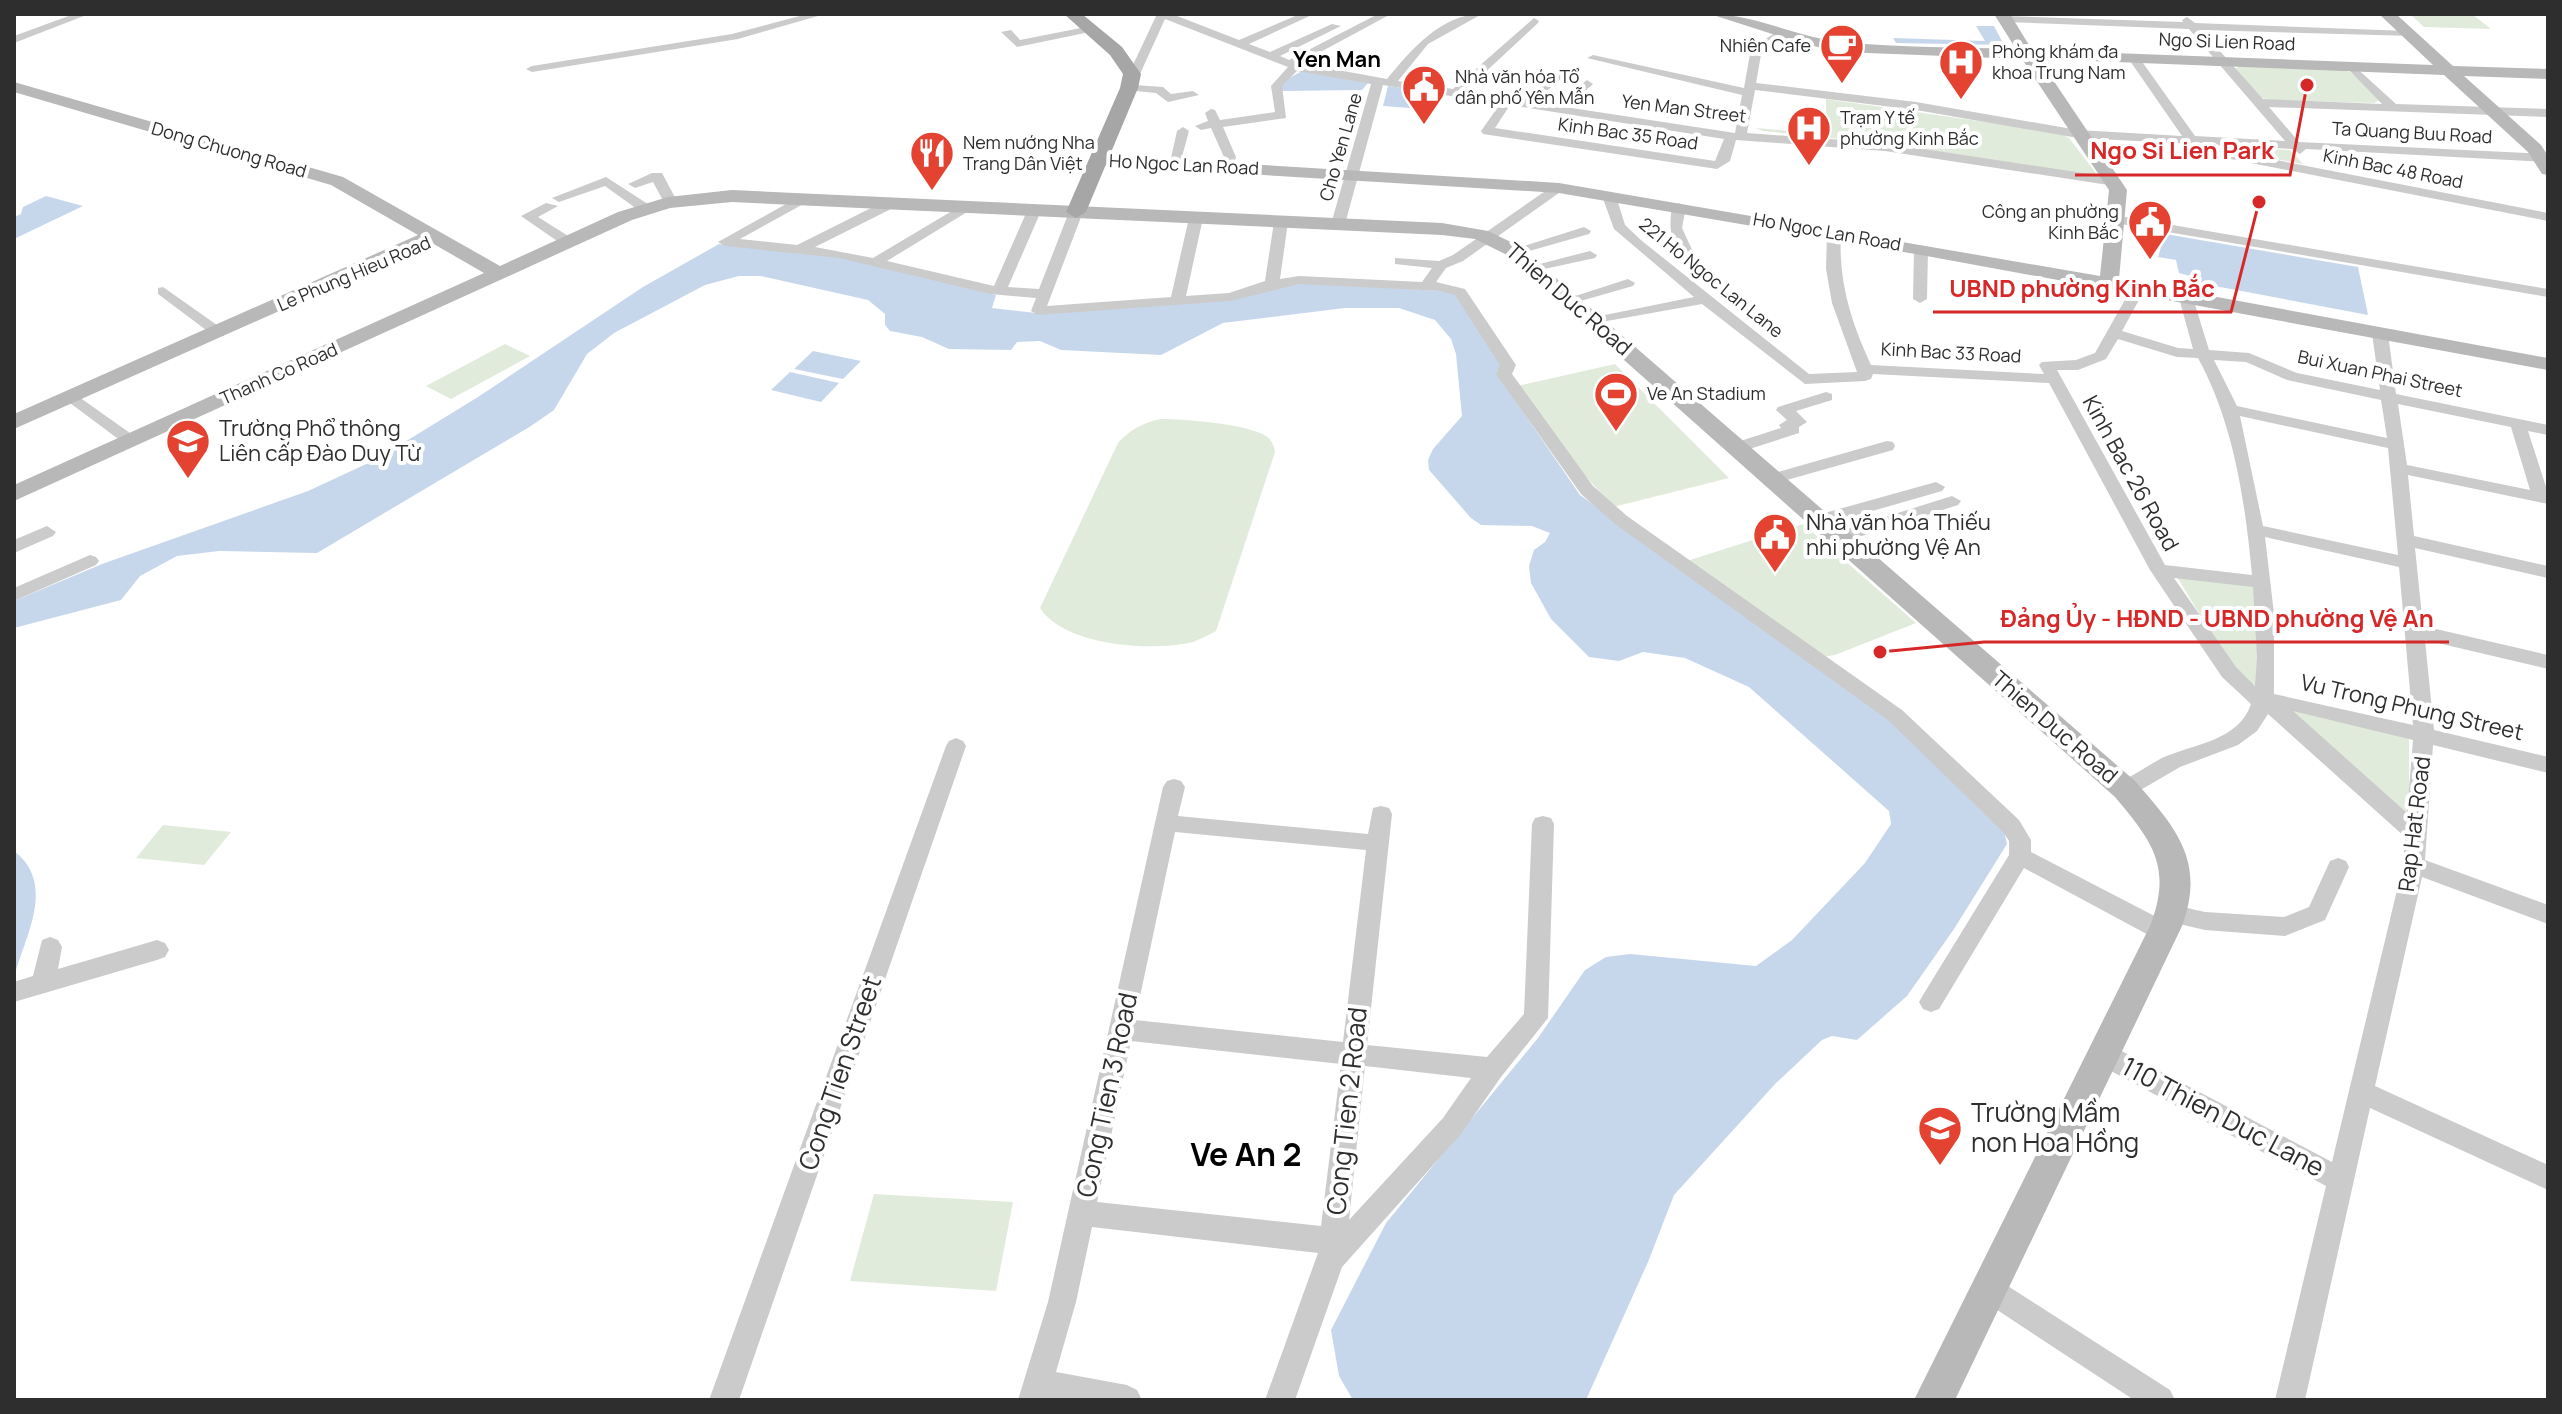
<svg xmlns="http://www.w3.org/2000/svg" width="2562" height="1414" font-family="Manrope,sans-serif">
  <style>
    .green { fill: #e1ebdb }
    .water { fill: #c7d7eb }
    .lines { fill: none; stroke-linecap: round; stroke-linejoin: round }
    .street { fill: #cbcbcb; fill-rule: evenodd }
    .secondary { fill: #b8b8b8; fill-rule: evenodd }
    .primary { fill: #a6a6a6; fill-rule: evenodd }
    .labels { text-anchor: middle; stroke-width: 8; stroke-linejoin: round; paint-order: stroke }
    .far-street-label { font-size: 18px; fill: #2e2e2e; stroke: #fff }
    .far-poi-label { font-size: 18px; fill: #2e2e2e; stroke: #fff; text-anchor: start }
    .far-quarter-label { font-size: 22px; font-weight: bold; fill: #000; stroke: #fff }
    .street-label { font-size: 22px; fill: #2e2e2e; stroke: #fff }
    .poi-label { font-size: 22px; fill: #2e2e2e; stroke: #fff; text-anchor: start }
    .near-street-label { font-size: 26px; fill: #2e2e2e; stroke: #fff }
    .near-poi-label { font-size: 26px; fill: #2e2e2e; stroke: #fff; text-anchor: start }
    .near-quarter-label { font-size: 32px; font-weight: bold; fill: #000; stroke: #fff }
    .leader { fill: none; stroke: #d62828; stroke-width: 3 }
    .callout-dot { fill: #d62828; stroke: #fff; stroke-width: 3 }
    .callout-label { font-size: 24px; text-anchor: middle; font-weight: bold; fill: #d62828; stroke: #fff; stroke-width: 8; stroke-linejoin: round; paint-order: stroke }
  </style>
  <rect width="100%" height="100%" fill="#fff"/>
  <path class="green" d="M2410,14h62l19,15 -67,-2z
    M2240,66l103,4 9,3 27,27 -5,3 -103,-3 -9,-2 -27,-29z
    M1826,99l235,34 8,5 27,35 -5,3 -186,-30 -142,-15 -8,-3 71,6z
    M2222,147l68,3 13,14 -83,-15z
    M505,344l25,12 -79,43 -25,-13z
    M1615,364l114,114 -116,29 -105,-119z
    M1161,419c22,0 87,5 105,17 6,4 8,10 9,16l-59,179c-8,4 -15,8 -23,11 -41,10 -129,4 -153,-34l78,-165c13,-14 24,-20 43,-24z
    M1803,524l113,99 -81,32 -13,2 -135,-96z
    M2177,577l69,6 12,6 -1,97 -19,-8z
    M2287,709l122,29v84z
    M163,825l68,7 -27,33 -68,-7z
    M874,1194l139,8 -17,89 -146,-10z"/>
  <path class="water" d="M1976,26h18l10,19 -108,-2 -3,-5 92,3z
    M1302,71l66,12 -6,7 -82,1 4,-10z
    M1388,86h1l53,8 -6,16 -53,-4z
    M46,196l37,10 -69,33v-22l7,-3 2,-7z
    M2165,234l193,33 10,48 -169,-32 -9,-7 -11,-3 -3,-13 -18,-3z
    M719,244l110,11 167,40 -4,13 53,6 188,-16 59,-16 166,10 46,75 -7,4 5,10 78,114 295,211 129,125 3,13 -53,85 -47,67 -50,44 -25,-4 -10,4 -46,43 -102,112 -26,67 -62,138h-233l-14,-24 -8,-46 55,-107 152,-185 47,-68 21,-13 24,-3 126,12 36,-26 73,-77 26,-39 -2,-13 -140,-124 -64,-29 -42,-6 -24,9 -30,-4 -38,-38 -20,-36 -2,-17 5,-16 11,-8 5,-9 -18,-7 -51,-1 -10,-7 -42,-48 -1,-10 5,-11 29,-33 -6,-62 -5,-15 -16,-19 -36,-12h-54l-122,15 -62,32 -100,-5 -21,-9 -23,1 -6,8 -62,-1 -27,-12 -32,-6 -5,-6v-11l-17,-14 -107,-24h-22l-34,9 -91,48 -27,21 -33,56 -23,16 -214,127 -98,-2 -42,5 -37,20 -19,24 -107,28v-27l88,-37 206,-73 69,-32 101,-62 165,-110z
    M813,351l48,10 -18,18 -49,-10z
    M790,372l49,11 -18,19 -50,-12z
    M14,851c43,33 11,85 0,126z"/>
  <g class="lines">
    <path class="street" d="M74,14h15l-75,29v-7z
      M807,14h18l-87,25 -206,33 -6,-3 6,-3 200,-32z
      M1157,14h15l67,26 61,-26h14l-65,30 21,8 62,-28 9,2 -61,30 9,4 89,-46h13l-91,49 87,16c24,-29 54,-65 95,-65l-54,30 -30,37 55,8 81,-71 5,3 -1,2 -73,68 57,9 38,-29 4,1v4l-30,26 19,3 34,-25 6,4 -2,2 -26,21 170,26 7,-38 -155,-37 6,-3 151,33 7,-40 29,-18 4,1v4l-22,14 -6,34 160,19 162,28 104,6 -54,-78 6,-3 4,1 57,80 90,5 -96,-112 -184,-7 -5,-3 5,-3 178,6 -1,-2 5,-3 8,6 213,8 4,1v4l-211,-6 62,69 119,5 -34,-35v-4l4,-1 44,40 152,5v8l-279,-10 30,35 249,12v8l-242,-13 -6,5 -8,-5 -214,-11 -162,-28 -161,-20 -8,43 138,10 230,35 7,4 -7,4 -230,-35 -149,-11 -6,21 -13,8 -234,-35 -2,-3 19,-27 -117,-19 -38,139 -7,4 -7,-4 40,-140 -74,-13 -15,15 4,32 -63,9 13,30 -4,13h-10l2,-13 -13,-29 -10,2 -6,-4 13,-5 -3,-8 6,-4 4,1 5,10 55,-8 -4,-26 17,-19 -123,-48 -30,66 28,2 8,7 22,-3 6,4 -31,7 -12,-9 -31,-3 -1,-6zM1510,105l214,34 -9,22 -220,-33z
      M1091,26l4,1v4l-78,16 -16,-15 10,-2 9,10z
      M1183,127l6,4 -9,33 -11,3 8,-36z
      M2204,146l344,67v8l-348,-68 -2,-3z
      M652,173h10l16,30 -2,3h-10l-13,-24 -18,6 -7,-4z
      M606,177l45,29v6h-10l-36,-26 -46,16 -7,-4z
      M1554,185l12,3 -103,73 -17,7 -10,14 29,7 51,76 -4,9 81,112 34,30 275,194 117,110 12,20v12l139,72 3,7 -3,7 -8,2 -8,-2 -130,-70 -85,141 -8,3 -8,-3 -4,-7 4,-7 86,-140v-14l-6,-9 -115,-112 -273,-196 -34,-30 -85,-120 4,-9 -45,-70 -14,-4 -142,-7 -69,17 -192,14 -7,-4 5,-13 -46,-4 -151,-36 -114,-12 -7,-4 84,-47 5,1v6l-67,37 57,6 90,-45h10v6l-82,41 58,11 94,-56 5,1v6l-85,52 107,25 33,-75 7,-4 7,4 -33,76 31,2 30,-77 12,-3 2,3 -36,94 124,-9 18,-79 7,-4 7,4 -17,78 43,-3 36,-12 9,-59 7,-4 7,4 -8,57 19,-3 123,6 10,-14 -37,-4v-6l44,3 14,-6z
      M1609,192l7,4 9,29 17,16 167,133 48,-2 -25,-69 -6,-34 1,-36 7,-4 7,4c-3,48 10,89 30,132l173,9 -5,-9 3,-3 34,-2 19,-7 36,-64 7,-4 7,4 -23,42 56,17 15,1 -14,-51 7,-4 7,4 16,52 40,3 48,20 83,17 -8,-56 8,-5 8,5 8,60 152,31v10l-20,-4 20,62v11l-140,-29 6,61 134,30v12l-133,-30 8,78 125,29v14l-123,-29 9,90 114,27v16l-115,-28 -8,115 123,45v19l-126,-47 -47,209 173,79v25l-178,-82 -65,292h-30l51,-214 -230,-123 -3,-8 3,-8 9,-3 9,3 218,115 71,-297 2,-28 -137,-123 -11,17 -19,14 -58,22 -48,28h-14l-4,-6 4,-6c15,-7 29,-17 44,-25 31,-14 77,-17 89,-54l-29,-27 -72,-107 -101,-187 -176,-9 -2,5 -6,2 -60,3 -103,-80 -112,20v-6l104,-21 -80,-68 -12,-33zM2118,339l59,18 21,1c36,66 47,143 54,217l-87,-10 -108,-195h21l28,-11zM2214,360l32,2 41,18 94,20 6,38 -150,-32zM2398,404l113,23 19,63 -123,-25zM2240,416l148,32 10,107 -135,-29zM2265,537l134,30 14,158 -139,-31v-80zM2174,578l79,9 4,70 -2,29 -19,-19zM2293,711l120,29 -6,73z
      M546,203l12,3 -20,11 35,22v6h-10l-42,-29z
      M1679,203l7,4 -4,21 12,26 -7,4c-18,-9 -18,-33 -15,-51z
      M2114,215l434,74v8l-439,-75 -2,-3z
      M1584,227l7,4 -2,3 -74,21 -7,-4z
      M1921,245l7,4 -1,50 -7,4 -7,-4 1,-50z
      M1590,251l7,4 -2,3 -60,13 -7,-4z
      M1628,279l7,4 -2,3 -63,18 -7,-4z
      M163,287l61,43v6h-10l-56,-42v-6z
      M72,392l65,46 2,3 -2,3h-12l-59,-44v-6z
      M1826,392l6,2v6l-36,11 11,11 -8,5v6l-62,20 -8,-5 2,-4 50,-16 -2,-3 8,-5 -11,-10 2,-3z
      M1887,441l6,1 2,4 -2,4 -120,34 -8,-5 2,-4z
      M1936,482l9,5 -3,4 -122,35 -9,-6 3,-4z
      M1952,496l9,5 -3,4 -118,38 -9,-6 3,-4z
      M47,526l9,6 -3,4 -39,17v-13z
      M90,555l6,2 3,4 -3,4 -82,36v-13z
      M956,738l7,3 3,5 -227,654h-30l237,-654 3,-5z
      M1174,779l7,2 4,6 -7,29 190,18 5,-26 8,-2 8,2 3,6 -25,231 120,12 37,-43 8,-190 3,-6 8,-2 8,2 3,6 -6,194 -47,59 -40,57 -119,133 -47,133h-30l53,-147 -226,-26 -16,75 -20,70 71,13 10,5 5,10h-124l30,-98 115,-515 4,-6zM1175,832l191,18 -23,192 -208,-22zM1131,1041l210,23 -20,162 -224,-24zM1365,1066l106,12 -28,40 -94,102z
      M2338,858l8,3 3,6 -24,53 -40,16 -80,-6 -43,-10 -3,-7 3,-7 8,-2 35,8 79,5 25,-10 21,-46z
      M50,937l8,3 4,7 -4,22 99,-29 8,3 4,7 -4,7 -8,3 -143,42v-20l19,-6 9,-36z
      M1989,1274l181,116 5,10h-41l-155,-102 -4,-10 4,-10z"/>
    <path class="secondary" d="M1710,14c46,0 87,24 133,28 57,6 116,5 173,7l-22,-35h16l22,36 401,15 -54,-51h17l57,52 95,3v10l-84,-3 77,69 7,11v19l-6,-1 -14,-22 -84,-77 -405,-16 88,131 -8,89 429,79v12l-627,-115 -362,-62 -460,-28 -9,-5 9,-5 460,28 541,93 9,-86 -87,-131 -180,-7 -39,-8z
      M14,82l329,95 157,89 118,-54 50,-15 64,-7 710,33 46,8 31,15 616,535c41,47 71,80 47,145l-227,474h-41l236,-474c23,-59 2,-85 -35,-129l-610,-543 -30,-15 -33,-4 -710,-33 -62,6 -38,12 -618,281v-16l470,-212 -52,-30 -418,186v-15l404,-179 -87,-50 -317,-93z"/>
    <path class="primary" d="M1064,14h18l40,33 19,27 -3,14 -52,124 -10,6 -10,-6 54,-124 3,-14 -13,-19z"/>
  </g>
  <defs>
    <g id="cafe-pin" transform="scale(2.3)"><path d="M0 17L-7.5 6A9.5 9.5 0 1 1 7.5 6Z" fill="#e44331" stroke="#fff"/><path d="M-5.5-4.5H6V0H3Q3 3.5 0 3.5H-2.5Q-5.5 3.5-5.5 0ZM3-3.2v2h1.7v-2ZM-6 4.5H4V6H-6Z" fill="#fff"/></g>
    <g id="hospital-pin" transform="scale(2.3)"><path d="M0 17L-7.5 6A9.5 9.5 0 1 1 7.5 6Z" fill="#e44331" stroke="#fff"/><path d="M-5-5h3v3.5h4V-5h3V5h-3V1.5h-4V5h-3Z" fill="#fff"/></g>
    <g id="civic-pin" transform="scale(2.3)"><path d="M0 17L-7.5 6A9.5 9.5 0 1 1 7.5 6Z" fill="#e44331" stroke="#fff"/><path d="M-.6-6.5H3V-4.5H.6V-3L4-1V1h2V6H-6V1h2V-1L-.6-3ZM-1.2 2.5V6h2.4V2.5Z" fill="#fff"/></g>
    <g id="restaurant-pin" transform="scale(2.3)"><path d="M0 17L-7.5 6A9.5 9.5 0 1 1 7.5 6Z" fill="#e44331" stroke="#fff"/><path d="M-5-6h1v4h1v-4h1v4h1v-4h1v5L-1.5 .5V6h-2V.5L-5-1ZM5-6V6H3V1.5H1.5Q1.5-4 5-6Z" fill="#fff"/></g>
    <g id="stadium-pin" transform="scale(2.3)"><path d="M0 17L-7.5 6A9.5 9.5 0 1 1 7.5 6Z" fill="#e44331" stroke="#fff"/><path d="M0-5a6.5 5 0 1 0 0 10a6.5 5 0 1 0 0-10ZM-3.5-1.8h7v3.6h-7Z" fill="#fff"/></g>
    <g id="school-pin" transform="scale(2.3)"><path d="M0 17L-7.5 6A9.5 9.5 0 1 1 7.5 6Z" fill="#e44331" stroke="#fff"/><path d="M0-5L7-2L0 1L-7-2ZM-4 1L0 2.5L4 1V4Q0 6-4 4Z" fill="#fff"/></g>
  </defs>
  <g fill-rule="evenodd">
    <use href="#cafe-pin" x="1842" y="46"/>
    <use href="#hospital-pin" x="1961" y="62"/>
    <use href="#civic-pin" x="1424" y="87"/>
    <use href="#hospital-pin" x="1809" y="128"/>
    <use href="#restaurant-pin" x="932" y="153"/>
    <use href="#civic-pin" x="2150" y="222"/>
    <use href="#stadium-pin" x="1616" y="394"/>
    <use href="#school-pin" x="188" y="441"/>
    <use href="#civic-pin" x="1775" y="535"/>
    <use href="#school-pin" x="1940" y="1128"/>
  </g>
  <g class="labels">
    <g class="far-street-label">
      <text transform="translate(2227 42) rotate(2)" y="6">Ngo Si Lien Road</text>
      <text transform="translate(1684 109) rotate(7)" y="6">Yen Man Street</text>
      <text transform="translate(2412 133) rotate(3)" y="6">Ta Quang Buu Road</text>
      <text transform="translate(1628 134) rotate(8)" y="6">Kinh Bac 35 Road</text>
      <text transform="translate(1341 147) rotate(-74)" y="6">Cho Yen Lane</text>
      <text transform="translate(229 150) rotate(16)" y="6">Dong Chuong Road</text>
      <text transform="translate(1184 165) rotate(3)" y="6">Ho Ngoc Lan Road</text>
      <text transform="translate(2393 169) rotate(11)" y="6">Kinh Bac 48 Road</text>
      <text transform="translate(1827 232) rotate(10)" y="6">Ho Ngoc Lan Road</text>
      <text transform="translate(354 274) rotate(-23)" y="6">Le Phung Hieu Road</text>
      <text transform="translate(1711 278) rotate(39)" y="6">221 Ho Ngoc Lan Lane</text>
      <text transform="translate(1951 353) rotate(3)" y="6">Kinh Bac 33 Road</text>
      <text transform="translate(279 374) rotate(-24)" y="6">Thanh Co Road</text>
      <text transform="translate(2380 374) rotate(12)" y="6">Bui Xuan Phai Street</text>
    </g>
    <g class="far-poi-label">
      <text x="1811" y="52" text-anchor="end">Nhiên Cafe</text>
      <text x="1992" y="58">Phòng khám đa<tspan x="1992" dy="21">khoa Trung Nam</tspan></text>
      <text x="1455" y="83">Nhà văn hóa Tổ<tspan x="1455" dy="21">dân phố Yên Mẫn</tspan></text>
      <text x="1840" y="124">Trạm Y tế<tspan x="1840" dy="21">phường Kinh Bắc</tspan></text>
      <text x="963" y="149">Nem nướng Nha<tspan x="963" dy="21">Trang Dân Việt</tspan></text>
      <text x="2119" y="218" text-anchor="end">Công an phường<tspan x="2119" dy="21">Kinh Bắc</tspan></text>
      <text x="1647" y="400">Ve An Stadium</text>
    </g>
    <g class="far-quarter-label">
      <text x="1337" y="67">Yen Man</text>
    </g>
    <g class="street-label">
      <text transform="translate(1569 299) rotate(41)" y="8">Thien Duc Road</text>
      <text transform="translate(2131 473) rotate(61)" y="8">Kinh Bac 26 Road</text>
      <text transform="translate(2412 707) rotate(13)" y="8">Vu Trong Phung Street</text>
      <text transform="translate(2055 727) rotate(41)" y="8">Thien Duc Road</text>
      <text transform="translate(2414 824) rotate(-83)" y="8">Rap Hat Road</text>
    </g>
    <g class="poi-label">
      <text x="219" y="436">Trường Phổ thông<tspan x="219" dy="25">Liên cấp Đào Duy Từ</tspan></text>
      <text x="1806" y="530">Nhà văn hóa Thiếu<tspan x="1806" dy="25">nhi phường Vệ An</tspan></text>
    </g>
    <g class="near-street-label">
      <text transform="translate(840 1073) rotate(-71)" y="9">Cong Tien Street</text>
      <text transform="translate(1107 1095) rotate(-78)" y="9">Cong Tien 3 Road</text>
      <text transform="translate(1347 1111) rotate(-84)" y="9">Cong Tien 2 Road</text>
      <text transform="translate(2223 1117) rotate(28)" y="9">110 Thien Duc Lane</text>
    </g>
    <g class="near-poi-label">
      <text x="1971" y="1122">Trường Mầm<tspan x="1971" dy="30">non Hoa Hồng</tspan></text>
    </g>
    <g class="near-quarter-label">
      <text x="1246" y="1166">Ve An 2</text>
    </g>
  </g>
  <path class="leader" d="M2307 85L2290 175H2075M2259 202L2231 312H1933M1880 652L1984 642H2449"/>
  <g class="callout-dot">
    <circle cx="2307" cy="85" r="8"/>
    <circle cx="2259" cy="202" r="8"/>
    <circle cx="1880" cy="652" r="8"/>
  </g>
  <g class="callout-label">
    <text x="2182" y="159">Ngo Si Lien Park</text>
    <text x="2082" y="297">UBND phường Kinh Bắc</text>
    <text x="2217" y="627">Đảng Ủy - HĐND - UBND phường Vệ An</text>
  </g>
  <rect width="2562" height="1414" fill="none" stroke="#2e2e2e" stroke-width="32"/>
</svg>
